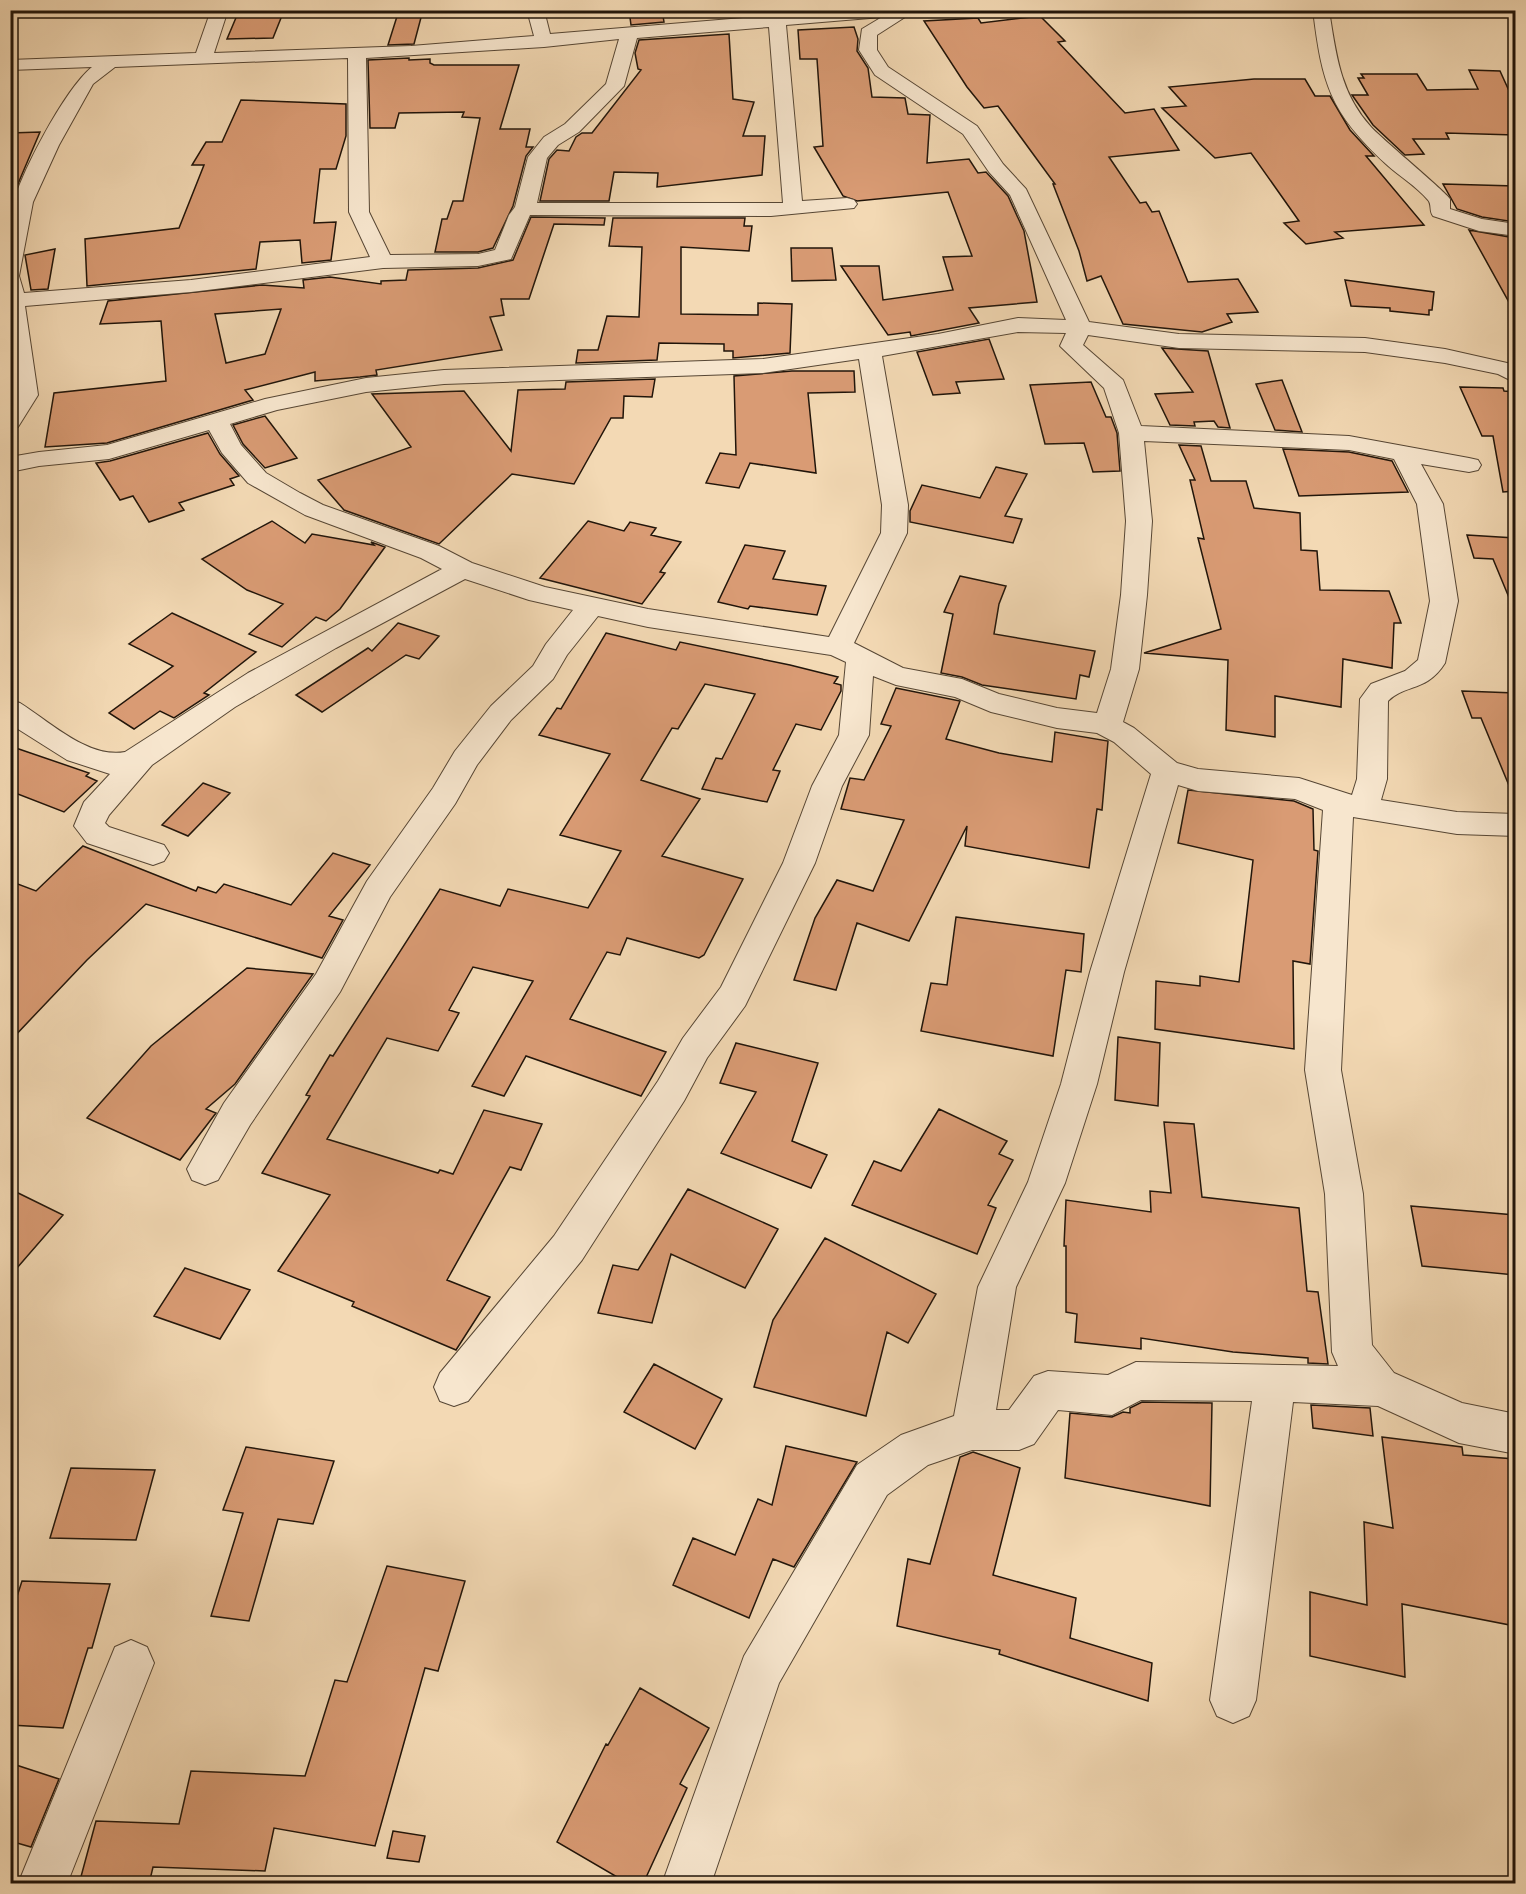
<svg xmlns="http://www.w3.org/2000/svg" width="1526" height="1894" font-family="'EB Garamond',serif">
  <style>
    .building { fill: #d99b74; stroke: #21150a; stroke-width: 1.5; fill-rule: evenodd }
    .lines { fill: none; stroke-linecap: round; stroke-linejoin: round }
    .minor-casing { stroke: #564634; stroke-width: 2 }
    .minor { fill: #f7e6ce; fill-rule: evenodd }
  </style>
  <rect width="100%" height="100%" fill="#f3d9b4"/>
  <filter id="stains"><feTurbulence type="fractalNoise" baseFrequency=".00333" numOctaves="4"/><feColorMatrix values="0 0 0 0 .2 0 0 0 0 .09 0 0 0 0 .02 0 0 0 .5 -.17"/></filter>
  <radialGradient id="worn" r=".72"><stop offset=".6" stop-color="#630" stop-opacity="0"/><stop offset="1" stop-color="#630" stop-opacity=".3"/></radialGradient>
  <path class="building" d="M399,10h24l-9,34 -26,1z
    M629,10h33l2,12 -33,3z
    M238,13h45l-10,25 -46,1z
    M1040,16l25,25 -7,1 67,71 29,-4 25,41 -70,7 31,46 6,-1 6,10 7,-1 29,71 50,-3 20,33 -31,2 5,8 -30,10 -79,-8 -22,-48 -14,5 -8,-30 -26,-67h2l-57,-78 -14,2 -17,-21 -43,-66 54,-3 3,5z
    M854,27l4,12 -1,12 11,17 4,29 33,1 3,16 22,1 -3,48 42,-4 9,14 8,-1 22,24 16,35 13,71 -68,6 10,15 -68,13 -1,-4 -22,3 -47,-69h38l4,34 70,-10 -10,-33 29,-1 -24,-64 -91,9 -14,-5 -29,-49 9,-1 -6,-87h-17l-2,-29z
    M729,34l4,65 21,3 -11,34h22l-3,39 -105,12 1,-14 -44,-1 -5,29h-69l9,-42 8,-9 12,1 7,-14 6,-4h10l49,-63 -3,-1 -3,-16 4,-13z
    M409,58v2l21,-1v4l4,2h85l-19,64h30l-4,18h7l-7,9 -13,50 -20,42 -15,4h-43l7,-33h5l6,-18h10l17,-83 -18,-1 2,-5 -65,1 -4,15h-25l-2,-68z
    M1469,70l31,1 15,33v31l-69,-2 3,6h-36l11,15 -19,1 -32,-30 -21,-30h16l-10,-17h6l-3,-4h56l10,16 51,-1z
    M1254,79h51l10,17h15l20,34 24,26h-8l58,69 -89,7 8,6 -37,6 -22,-21 15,-2 -48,-68 -36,5 -53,-50 24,-2 -17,-19z
    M241,100l105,4v32l-10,33h-16l-6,54 22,-1 -5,38 -29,3 -2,-23 -40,2 -4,27 -169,17 -2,-47 94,-11 25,-63h-12l14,-23h16z
    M40,132l-20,47 -10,26v-72z
    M1443,184l72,2v36l-33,-5 -25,-8z
    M531,217l74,1 -1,7 -50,-1 -25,75h-28l3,16 -14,2 12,33 -126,20 1,5 -17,2 -45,4v-9l-70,18 8,10 -146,43 -62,4 9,-54 112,-12 -5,-60 -61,3 8,-23 154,-16 42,3 -1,-8 27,-3 51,7v-3l25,-1 2,-10 70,-2 35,-8zM281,309l-16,45 -39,9 -11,-49z
    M613,218h132l-1,8h8l-3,25 -68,-4v67l77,1v-12l34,1 -2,49 -57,5v-7h-9v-7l-65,-1 -2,17 -81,3 2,-13h20l9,-34 32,1 3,-70 -33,-1z
    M1469,230l46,8v75z
    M791,248h41l4,32 -44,1z
    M55,249l-7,40 -17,1 -6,-35z
    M1345,280l89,12 -2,18h-3v5l-39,-4v-3l-39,-2z
    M989,339l15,40 -48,3 4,11 -27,2 -16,-43z
    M1162,348l46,3 22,77 -12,-1 -4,-6 -20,1 1,4 -25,-1 -15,-31 38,-2z
    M792,371h62l1,21 -47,1 8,80 -66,-10 -11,25 -33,-5 14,-30 16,2 -2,-79z
    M655,379l-3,18 -28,-1 -1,22h-12l-37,66 -62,-10 -73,70 -95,-34 -26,-30 93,-33 -39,-53 92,-3 47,60 7,-61 47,-1 1,-7z
    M1282,380l20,52 -27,-2 -19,-46z
    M1091,382l15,35h5l6,16 3,38 -27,1 -9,-29 -39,1 -15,-59z
    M1460,387l43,1 1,3 11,1v99l-12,1 -10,-56h-11z
    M265,416l32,42 -32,10 -22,-24 -10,-19z
    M208,433l12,21 19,22 -9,3 4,6 -55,18 5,7 -35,12 -16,-26 -13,4 -24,-37 14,-2z
    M1179,445l22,1 10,35h35l8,27 46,5 1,37 16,1 3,39 69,1 12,32h-7l-2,45 -49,-9 -2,48 -66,-11v41l-49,-7 2,-70 -84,-7 77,-24 -23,-91 6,1 -14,-59h5z
    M1283,449l66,3 43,9 16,31 -109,4z
    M996,467l31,7 -22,42 17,3 -9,24 -103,-21v-11l12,-26 58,13z
    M272,521l33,22 7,-9 62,11 -3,-3 14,5 -45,62 -14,12 -10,-4 -34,30 -33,-13 34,-30 -36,-14 -45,-31z
    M588,521l36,10 6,-9 26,6 -5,7 30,7 -21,30 5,1 -23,31 -102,-26z
    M1467,535l48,3v74l-22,-53 -19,-1z
    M745,545l40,6 -12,28 53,7 -9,29 -67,-9 -2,3 -30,-7z
    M960,576l46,10 -7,18 -5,30 101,17 -6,26 -9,-2 -4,24 -94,-14 -20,-8 -21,-4 12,-59 -9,-2z
    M172,613l84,39 -52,41 5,2 -35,23 -14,-7 -26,18 -25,-16 64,-47 -44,-22z
    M398,623l41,13 -20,23 -13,-4 -84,57 -26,-17 72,-47 4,3z
    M606,633l70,17 4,-8 110,23 48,12 -4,6 7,2v6l-20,39 -25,-6 -23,46 7,1 -13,31 -65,-13 14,-31 6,1 33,-65 -50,-10 -27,45 -6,-1 -31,52 59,19 -38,57 81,23 -39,76 -5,3 -72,-20 -7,17 -13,-3 -37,67 96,33 -25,44 -115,-40 -22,40 -32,-10 61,-105 -60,-14 -24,43 10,3 -21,38 -51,-13 -60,101 111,34 2,-3 13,4 31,-64 58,14 -21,46 -11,-3 -63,113 43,17 -34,53 -104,-44 2,-4 -76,-31 52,-76 -68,-22 48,-77 -4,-1 24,-40 3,1 107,-167 60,17 8,-17 80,19 33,-57 -61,-16 50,-81 -71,-19 18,-27 4,1z
    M896,688l64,13 -14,38 53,14 53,9 3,-30 53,9 -6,69 -5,-1 -8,59 -124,-22 2,-20 -58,115 -52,-18 -21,67 -42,-10 21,-62 22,-38 36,11 31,-71 -63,-11 9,-31 14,2 27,-54 -10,-2z
    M1462,691l53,2v107l-34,-82h-9z
    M10,746l79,27 -3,3 11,5 -33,31 -54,-21z
    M203,783l27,10 -42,43 -26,-11z
    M1188,790l106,11 19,8 1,41 4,1 -8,113 -17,-3 1,88 -139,-20 1,-48 44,5v-10l39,6 14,-122 -75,-17z
    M83,846l113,45 2,-4 18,6 8,-9 67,21 42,-52 37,12 -41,51 14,4 -21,38 -176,-54 -59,56 -77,81v-160l26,10z
    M956,917l128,17 -3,38 -15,-2 -13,86 -132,-25 10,-48 16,2z
    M247,968l66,6 -78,110 -29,25 10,4 -36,47 -93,-42 64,-72z
    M1118,1037l42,6 -2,63 -43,-6z
    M736,1043l82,20 -26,78 35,14 -16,33 -90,-35 35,-61 -36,-9z
    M939,1109l68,32 -8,13 14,6 -25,45 8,3 -19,46 -125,-49 22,-44 27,10z
    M1164,1122l30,2 8,73 97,11 8,83 11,1 10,72 -20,-1v-5l-75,-6 -92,-14v11l-66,-7 2,-28 -11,-2v-66h-2l2,-46 85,12 -1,-21 21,2z
    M10,1189l53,26 -53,61z
    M688,1189l90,40 -33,59 -74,-34 -19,69 -54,-10 15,-48 25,5z
    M1411,1206l104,9v60l-93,-9z
    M825,1238l111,56 -28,49 -21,-11 -21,84 -112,-29 19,-67z
    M185,1268l65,22 -30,49 -66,-23z
    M654,1364l68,35 -27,50 -71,-37z
    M1142,1402l70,1 -2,103 -145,-28 5,-65 42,4 11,-5 7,1v-5z
    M1311,1405l59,3 3,28 -60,-8z
    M1382,1437l80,10 1,8 52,4v167l-113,-22 3,73 -95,-21v-64l57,13 -3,-83 29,6z
    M786,1446l71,16 -63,105 -21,-8 -24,59 -76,-33 20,-47 42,17 23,-56 14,6z
    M246,1447l88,14 -21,63 -35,-5 -29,102 -38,-5 32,-103 -20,-3z
    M973,1452l47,16 -27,107 83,23 -6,40 82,25 -4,38 -149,-47 1,-4 -103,-24 11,-67 22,5 30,-107z
    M71,1468l84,2 -19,70 -86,-2z
    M387,1566l78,15 -27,90 -13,-3 -50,178 -101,-18 -9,43 -112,-4 -4,17h-70l17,-63 83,3 12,-53 114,5 30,-96 12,2z
    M22,1581l88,3 -18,64h-4l-25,80 -53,-3v-107z
    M640,1688l69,40 -29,56 7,4 -44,96h-14l-72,-42 49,-98 2,1z
    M10,1763l49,16 -28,68 -21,-6z
    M393,1831l32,5 -6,26 -32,-4z"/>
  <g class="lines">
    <g class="minor-casing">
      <path id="minor" d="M211,10h17l-14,43 197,-7 123,-10 -7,-26h17l6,24 290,-24h76l-39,25v15l11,17 89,59 26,38 23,25 63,133 90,12 186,4 80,11 71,16v18l-18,-9 -53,-11 -80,-11 -186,-4 -91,-13 -5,10 40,35 18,46 208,10 120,22 9,2 3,5 -3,5 -9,2 -48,-8 22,40 15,97 -13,62c-18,29 -40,21 -57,38l-1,78 -6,21 76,12 59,2v22l-59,-2 -104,-17 -12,253 22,124 9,151 22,28 68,30 54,11v40l-57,-11 -81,-37 -85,-4 -37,298 -7,16 -16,7 -16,-7 -7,-16 42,-299 -111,-1 -29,15 -54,-5 -24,34 -15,6h-47l-44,15 -41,30 -108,188 -68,201h-49l82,-228 113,-191 44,-30 53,-19 24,-129 50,-105 33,-98 29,-112 61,-198 -37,-32 -17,-9 -40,-5 -66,-16 -36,-15 -59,-12 -23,-9 -4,59 -27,51 -27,77 -70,143 -38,52 -23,43 -102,159 -114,141 -14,5 -14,-5 -6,-14 6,-14 114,-137 104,-155 25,-43 38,-51 62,-124 29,-77 27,-51 7,-73 -15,-7 -183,-28 -50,-11 -31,39 -14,24 -42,41 -34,45 -22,39 -65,93 -50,95 -90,133 -32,55 -13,5 -13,-5 -5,-11 37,-66 92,-129 51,-93 66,-93 22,-37 36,-45 42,-40 13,-22 27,-34 -44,-10 -64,-21 -129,69 -101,59 -83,58 -43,50 -4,8 4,4 55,18 5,8 -5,8 -11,4 -66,-22 -13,-17 10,-24 26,-28 -43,-14 -57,-36v-24l10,3c29,18 68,56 105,49l123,-79 194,-104 -21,-11 -116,-43 -57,-32 -26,-30 -13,-23 -100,29 -70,7 -29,6v-15l29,-5 68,-7 158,-46 101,-21 78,-8 319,-11 175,-25 80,-16 48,2 -56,-125 -21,-23 -26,-38 -88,-59 -16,-25 3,-21 20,-12 -96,8 16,176 45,-3 7,2 3,4 -3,4 -83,8 -241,-1 -19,44 -33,7 -95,2 -192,24 -166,14 13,89 -20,32 -8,2v-28l4,-6 -4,-31v-149c7,-36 54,-125 82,-148l-82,3v-10l186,-7zM769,27l14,176h-246l10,-45 11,-13 21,-13 45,-46 13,-48zM619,39l-13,45 -41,40 -21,13 -16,20 -13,50 -6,8 -14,35 -17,4 -88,1 -21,-43 -3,-154 178,-11zM348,58l1,154 21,45 -179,23 -167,13 -5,-17 14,-74 26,-57 34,-61 22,-17zM1018,332l48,1 -6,13 44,42 15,45 7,88 -5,74 -10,74 -14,44 -40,-5 -58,-14 -37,-15 -59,-11 -49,-25 53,-110 1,-28 -26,-149zM859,359l23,146 -1,28 -52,104 -181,-28 -103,-22 -73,-24 -33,-17 -116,-41 -23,-12 -34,-20 -25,-28 -11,-21 47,-14 89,-18 78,-8 319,-11zM1144,441l205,9 45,9 23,45 13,97 -12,59 -13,11 -34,13 -11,15 -3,80 -5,16 -53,-17 -101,-9 -21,-6 -43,-35 -11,-6 16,-53 8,-74 5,-74zM1178,785l20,6 97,8 28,11 -18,260 20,124 7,158 6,14 -202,-4 -28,13 -60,-4 -14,5 -25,34h-13l20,-123 49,-104 32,-99 27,-112z
        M1313,10h16c7,44 11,83 42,117 11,12 76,66 79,72 0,2 0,8 0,10l32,10 34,5v12l-37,-5 -46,-15c-4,-5 -1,-12 -5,-16 -12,-14 -29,-24 -42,-36 -56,-52 -64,-80 -73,-154z
        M131,1640l16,7 7,16 -87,221h-49l97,-237z"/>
    </g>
    <use href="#minor" class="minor"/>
  </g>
  <rect width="1526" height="1894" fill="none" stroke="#f3d9b4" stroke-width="36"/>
  <rect x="12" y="12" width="1502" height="1870" fill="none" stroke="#21150a" stroke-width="3"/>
  <rect x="18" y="18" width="1490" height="1858" fill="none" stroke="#21150a" stroke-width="1.5"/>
  <rect width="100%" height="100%" filter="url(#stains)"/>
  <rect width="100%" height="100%" fill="url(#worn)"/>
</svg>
